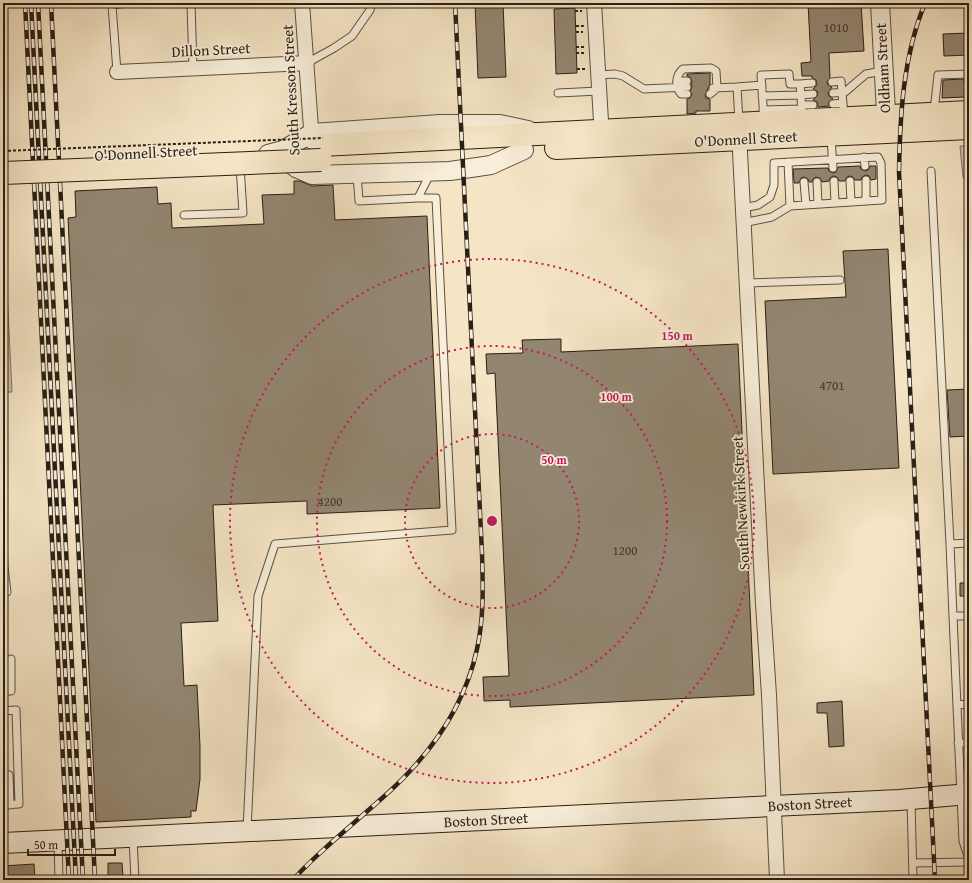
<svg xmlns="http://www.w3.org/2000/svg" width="972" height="883" font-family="'Gentium Book Plus',serif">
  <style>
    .green { fill: #d2c3a7; stroke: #7e715e }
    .building { fill: #938671; stroke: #291f16 }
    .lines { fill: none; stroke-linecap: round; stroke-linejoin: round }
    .service-casing { stroke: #5c5042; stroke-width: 9 }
    .minor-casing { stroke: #5c5042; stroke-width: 16 }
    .tertiary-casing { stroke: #5c5042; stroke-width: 20 }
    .secondary-casing { stroke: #291f16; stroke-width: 22 }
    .primary-casing { stroke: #291f16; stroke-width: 24 }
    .path { stroke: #291f16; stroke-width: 2; stroke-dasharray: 3 2; stroke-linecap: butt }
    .service { stroke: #f8eed9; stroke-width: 7 }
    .minor { stroke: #f8eed9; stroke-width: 14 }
    .tertiary { stroke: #f8eed9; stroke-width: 18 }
    .secondary { stroke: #f8eed9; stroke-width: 20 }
    .primary { stroke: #f5e5c5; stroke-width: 22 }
    .rail-casing { stroke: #291f16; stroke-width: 4.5 }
    .rail { stroke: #f8eed9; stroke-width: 3; stroke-dasharray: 9; stroke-linecap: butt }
    .primary-bridge-casing { stroke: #291f16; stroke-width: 24; stroke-linecap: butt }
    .path-bridge { stroke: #291f16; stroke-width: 2; stroke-dasharray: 3 2; stroke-linecap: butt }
    .primary-bridge { stroke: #f5e5c5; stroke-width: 22 }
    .ring { fill: none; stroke: #c2185b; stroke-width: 2; stroke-dasharray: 2 4 }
    .labels { text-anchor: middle; stroke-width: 3.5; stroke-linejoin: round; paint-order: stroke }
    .number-label { font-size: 13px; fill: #44392d }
    .street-label { font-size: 15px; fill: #291f16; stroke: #f8eed9 }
    .centre { fill: #c2185b; stroke: #f8eed9; stroke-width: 2 }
    .ring-label { font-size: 12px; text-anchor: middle; font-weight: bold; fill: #c2185b; stroke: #f8eed9; stroke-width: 3.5; stroke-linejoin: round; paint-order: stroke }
  </style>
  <rect width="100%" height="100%" fill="#f5e5c5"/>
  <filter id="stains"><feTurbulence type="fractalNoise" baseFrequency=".005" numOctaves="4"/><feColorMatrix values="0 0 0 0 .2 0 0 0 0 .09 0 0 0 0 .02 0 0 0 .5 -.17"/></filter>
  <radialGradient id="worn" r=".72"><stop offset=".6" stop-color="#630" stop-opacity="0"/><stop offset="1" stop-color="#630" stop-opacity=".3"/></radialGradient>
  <path class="green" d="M960,146h9v39l-6,-8z
    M3,210l9,182h-9z"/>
  <path class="building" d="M475,3h28l3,74 -28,1z
    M808,3h53l3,48 -35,2 1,25 -3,4 1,3 4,2 -4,6 1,3 4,3 -4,3v4l-11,1 -1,-5 -4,-2 4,-4 1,-2 -1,-3 -4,-2 4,-4 -1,-5 -4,-2v-2h-10l-1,-13 10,-1z
    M575,8l2,65 -21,1 -2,-65z
    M969,33v22l-25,1 -1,-22z
    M710,73v11l-5,11 1,3 4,1v12h-14v2l-9,1v-15l3,-1 2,-4 -2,-3 2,-4 -1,-3 1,-3 -2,-4 -3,-1v-2z
    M963,79l2,4v14l-23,1 1,-18z
    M860,166l1,3 4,2 3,-1 2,-4h6v13l-5,1 -2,-4 -3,-1 -4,2 -1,3h-6l-2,-3 -3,-1 -3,1 -2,4h-6l-2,-4 -4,-1 -3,2 -1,3 -7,1 -2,-4 -4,-1 -3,2 -1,3h-3l-1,-3 -4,-2 -3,1 -2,5h-5l-1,-14 35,-1 1,3 4,2 3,-1 2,-5z
    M294,181h6l12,5 21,-1 2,35 92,-4 13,292 -133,6v-13l-94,4 5,116 -37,2 3,63 13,-1 3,61v33l-4,32h-5v6l-95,5 -28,-604 8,-1 -1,-26 82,-4 1,17 13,-1 1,25 92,-4 -2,-29 32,-1z
    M888,249l11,219 -126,6 -8,-173 81,-4 -3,-46z
    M561,339v13l177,-8 16,351 -244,12v-7l-26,1 -1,-24 26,-1 -14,-303 -8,1 -1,-20 37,-1 -1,-13z
    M969,389v47l-19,1 -3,-47z
    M960,583h9v13h-9z
    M842,701l2,45 -15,1 -2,-34h-10v-10z
    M108,863h14l1,14h-15z
    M34,864l1,16h-32v-14z"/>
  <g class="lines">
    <g class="service-casing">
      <path id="service" d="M191,3l2,65
        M307,63l27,-15 18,-12 18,-26 2,-7
        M117,72l-5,-67 15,-2
        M598,75l17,-1 8,2 21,13 43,-2
        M832,82l9,-1 3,35
        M677,87l3,-6h7
        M737,87l25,-2
        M713,88l24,-1 2,35
        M558,93l41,-2
        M833,93l12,-1 21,-18 17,-3
        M687,94h-6c-6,-8 -6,-18 2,-25l28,-1 5,3 1,17 -7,6
        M762,96l39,-1 -1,-11 12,-1
        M833,104l10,-1
        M802,105h11
        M763,110l39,-1
        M934,111l4,-36 31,-1
        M802,119l-1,-24 12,-1
        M764,120l-3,-45 28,-1 1,10h10
        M831,137l2,31
        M864,157l1,9
        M788,162l2,44
        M931,171l19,373
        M357,174l2,27 59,-3 13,-26
        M866,180v21
        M834,181l1,22
        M850,181l1,21
        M804,182l2,23
        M817,182l1,22
        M743,208l15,-3 12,-8 4,-12v-22l104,-6 3,6 1,37 -92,6 -18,11 -29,6
        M184,215l59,-2 -3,-47
        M746,283l94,-3
        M3,541l1,26 3,25
        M953,616l-3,-72 19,-1
        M969,616h-16l10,225 6,18
        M3,691h8v-32
        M957,705l12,-1
        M3,711l13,-1 3,94 -16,1
        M958,743h11
        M3,775h6l1,30
        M911,800l2,80
        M247,830l11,-234 17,-52 177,-14 -16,-332h-18
        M133,838l2,42
        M58,841l1,39
        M913,863l56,-1
        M587,880h81"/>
    </g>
    <g class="minor-casing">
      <path id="minor" d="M302,3l10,139
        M594,3l8,135
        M117,72l190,-9
        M739,132l24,472 6,91 8,185"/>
    </g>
    <g class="tertiary-casing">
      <path id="tertiary" d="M880,3l7,127
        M268,154l15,-4 29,-17 128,-9h60l28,6
        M285,159l11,9 16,7 138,-4 41,-6 33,-15"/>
    </g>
    <g class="secondary-casing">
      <path id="secondary" d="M3,843l896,-43 70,-6"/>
    </g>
    <g class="primary-casing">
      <path id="primary" d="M321,145l648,-33
        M556,148l413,-20"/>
    </g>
    <path class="path" d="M575,11h7
      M576,26h7v-1
      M576,32h7
      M576,47h8v-1
      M576,53h8
      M577,69h8v-2"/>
    <use href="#service" class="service"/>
    <use href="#minor" class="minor"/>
    <use href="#tertiary" class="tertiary"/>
    <use href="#secondary" class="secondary"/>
    <use href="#primary" class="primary"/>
    <g class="rail-casing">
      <path id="rail" d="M25,3l44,877
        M31,3l45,877
        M38,3l45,877
        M51,3l44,877
        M925,3c-22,53 -25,112 -26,169l36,708
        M293,880c12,-14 26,-26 39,-38 16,-14 32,-28 48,-42 46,-40 84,-90 97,-151 7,-31 6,-64 5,-96l-27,-550"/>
    </g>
    <use href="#rail" class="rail"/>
    <g class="primary-bridge-casing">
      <path id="primary-bridge" d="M3,173l318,-13"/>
    </g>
    <path class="path-bridge" d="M3,151l320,-13"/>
    <use href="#primary-bridge" class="primary-bridge"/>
  </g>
  <g class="ring">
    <circle cx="492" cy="521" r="87"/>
    <circle cx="492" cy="521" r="175"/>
    <circle cx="492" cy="521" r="262"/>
  </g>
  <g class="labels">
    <g class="number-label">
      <text x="836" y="32">1010</text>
      <text x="832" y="390">4701</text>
      <text x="330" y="506">4200</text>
      <text x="625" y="555">1200</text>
    </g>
    <g class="street-label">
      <text transform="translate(211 50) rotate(-3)" y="5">Dillon Street</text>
      <text transform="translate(883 68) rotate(-93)" y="5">Oldham Street</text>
      <text transform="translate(291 90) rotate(-93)" y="5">South Kresson Street</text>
      <text transform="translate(746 139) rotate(-3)" y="5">O'Donnell Street</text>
      <text transform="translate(146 153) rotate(-3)" y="5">O'Donnell Street</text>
      <text transform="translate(741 503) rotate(-93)" y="5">South Newkirk Street</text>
      <text transform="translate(810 804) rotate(-3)" y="5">Boston Street</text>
      <text transform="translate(486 820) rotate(-3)" y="5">Boston Street</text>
    </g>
  </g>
  <circle cx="492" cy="521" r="6" class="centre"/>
  <g class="ring-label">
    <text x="677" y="340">150 m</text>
    <text x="616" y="401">100 m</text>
    <text x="554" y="464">50 m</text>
  </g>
  <rect width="972" height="883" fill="none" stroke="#f5e5c5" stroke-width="16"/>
  <rect x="4" y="4" width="964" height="875" fill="none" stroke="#291f16" stroke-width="2"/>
  <rect x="8" y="8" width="956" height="867" fill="none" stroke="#291f16"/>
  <path d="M28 849v6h87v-6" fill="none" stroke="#291f16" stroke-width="2"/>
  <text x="34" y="849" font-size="12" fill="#291f16" stroke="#f8eed9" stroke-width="3" paint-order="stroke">50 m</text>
  <rect width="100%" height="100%" filter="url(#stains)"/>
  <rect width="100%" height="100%" fill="url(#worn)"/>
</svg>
